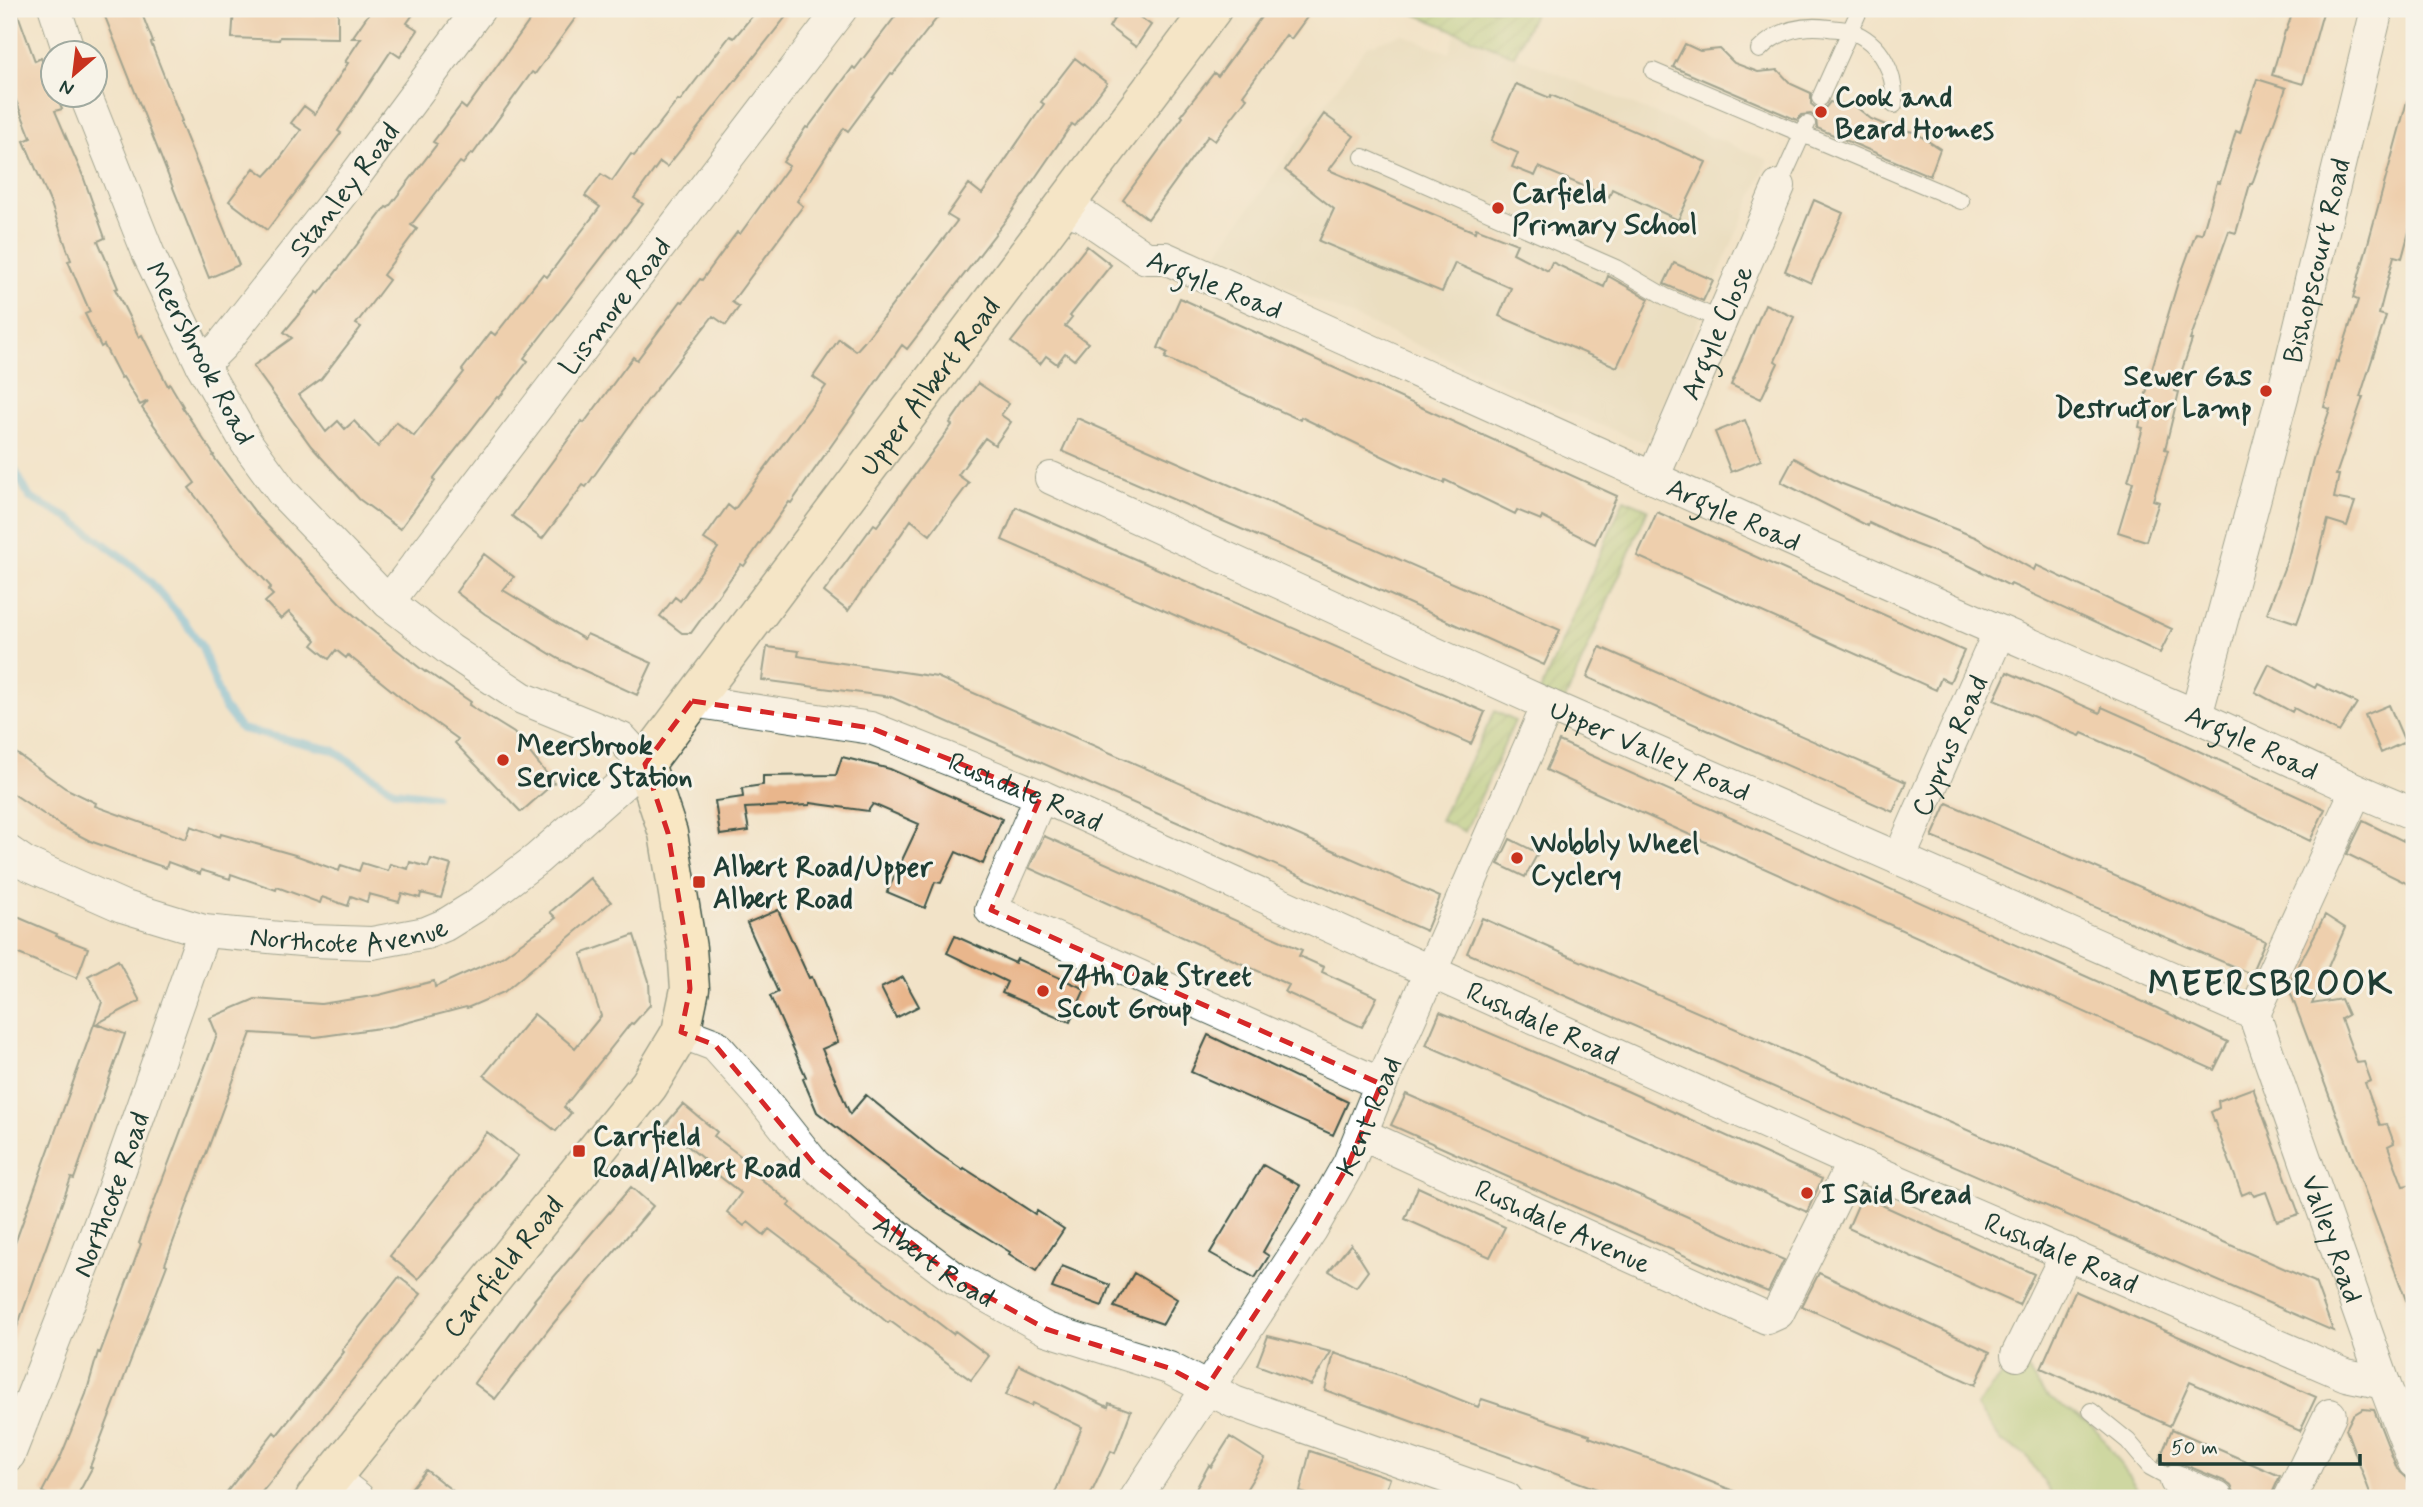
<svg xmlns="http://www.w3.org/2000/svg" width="2423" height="1507" font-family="Mynerve,sans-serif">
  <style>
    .built { fill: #e2d7b7 }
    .grass { fill: #a3c872; stroke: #618253; stroke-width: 2 }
    .garden { fill: url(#garden-furrows); stroke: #618253; stroke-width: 2 }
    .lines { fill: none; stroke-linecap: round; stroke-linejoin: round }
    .stream { stroke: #64b8e0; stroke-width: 8 }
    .building { fill: #e9b68c }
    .lane-casing { stroke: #3f564a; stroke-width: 18 }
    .street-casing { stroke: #3f564a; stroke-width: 34 }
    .secondary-casing { stroke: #3f564a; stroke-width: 41 }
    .lane { stroke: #fff; stroke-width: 16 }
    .street { stroke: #fff; stroke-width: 32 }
    .secondary { stroke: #f9e7c3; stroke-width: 38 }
    .marked { fill: none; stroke: #d62828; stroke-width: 5; stroke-dasharray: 14 9; stroke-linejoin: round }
    .poi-dot { fill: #c8321e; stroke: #f7f3e8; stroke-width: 2.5 }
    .labels { text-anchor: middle; stroke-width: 6; stroke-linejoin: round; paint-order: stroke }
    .poi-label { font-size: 28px; font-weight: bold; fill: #1f3d34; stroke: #f7f3e8; text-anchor: start }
    .street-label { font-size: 28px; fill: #1f3d34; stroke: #f7f3e8 }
    .district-label { font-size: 35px; font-weight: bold; letter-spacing: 2px; fill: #1f3d34; stroke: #f7f3e8 }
  </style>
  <defs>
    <pattern id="garden-furrows" width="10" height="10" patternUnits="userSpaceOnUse" patternTransform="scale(1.75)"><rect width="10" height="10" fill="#a3c872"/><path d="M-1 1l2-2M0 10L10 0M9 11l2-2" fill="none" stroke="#84a45e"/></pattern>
  </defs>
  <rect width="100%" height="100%" fill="#f7f3e8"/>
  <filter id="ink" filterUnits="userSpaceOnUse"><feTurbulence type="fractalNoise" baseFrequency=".0143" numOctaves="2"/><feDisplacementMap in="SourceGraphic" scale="14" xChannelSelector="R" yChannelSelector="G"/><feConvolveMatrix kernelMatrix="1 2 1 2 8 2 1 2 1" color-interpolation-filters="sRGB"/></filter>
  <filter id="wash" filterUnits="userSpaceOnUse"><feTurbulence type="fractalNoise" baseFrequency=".00686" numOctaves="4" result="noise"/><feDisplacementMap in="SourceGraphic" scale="28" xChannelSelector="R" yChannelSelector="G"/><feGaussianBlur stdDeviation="1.57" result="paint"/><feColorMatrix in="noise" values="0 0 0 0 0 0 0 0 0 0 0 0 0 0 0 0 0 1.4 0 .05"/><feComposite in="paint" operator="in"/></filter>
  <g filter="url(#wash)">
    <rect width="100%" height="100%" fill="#f2e3c8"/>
    <path class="built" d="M1456,32l312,128 -122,283 -86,-34 -345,-154 152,-209 35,-12 47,19z"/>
    <path class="grass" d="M2017,1355l28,40 50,33 49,70h-90l-27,-42 -26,-15 -24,-35z"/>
    <path class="garden" d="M1403,9h133l-22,47z
      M1624,499l24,10 -85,196 -24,-11z
      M1495,711l20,10 -50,111 -25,-12z"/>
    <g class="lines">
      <path class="stream" d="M9,440l2,23 19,35 42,22 54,40 24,21 34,40 18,26 21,59 18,23 92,21 62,41 40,5"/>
    </g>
    <g id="blocks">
      <path class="building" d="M9,9h7l19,52 6,-3 11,28v8h4l6,15 -7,2 28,65 22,62 -7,3 20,47 -3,1 24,48 3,-2 26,51 2,-2 13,22 -1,1 32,48 -1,1 45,60 82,87 29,25 56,44 1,-1 45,31 -2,3 45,28 40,50 -33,29 -66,-69 3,-4 -53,-38 -57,-46 -2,3 -10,-8 -7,9 -17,-14 4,-5 -27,-28 -8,7 -16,-17 8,-7 -5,-5 3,-3 -38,-42 -44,-57 6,-5 -53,-75 6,-7 -8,4 -17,-28 -2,1 -17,-33 -3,2 -16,-33 5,-2 -22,-51 3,-1 -20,-56 -27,-63 7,-3 -22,-55z
        M102,9h38l13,33 -2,1 31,78 -2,1 59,143 -30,13z
        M234,9h104v29l-58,-1 -1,3 -47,-2z
        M372,9h45l-10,14 11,7 -18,27 -9,-6 -53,80 3,2 -74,97 -38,-29 25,-33 11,8 11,-12 25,-34 -10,-7 13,-17 11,8 33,-51 -3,-1 16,-24h-9z
        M538,9h44l-47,65 -3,-2 -59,82 -2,-1 -8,11 -3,-2 -49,63 6,4 -34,46 6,5 -33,44 5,3 -40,52 -22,16 27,37 12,-11 7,8 9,-8 24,26 18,-25 18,14 50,-64 -2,-2 29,-38 4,3 48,-61 4,3 53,-70 -15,-11 16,-22 11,7 19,-27 3,2 44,-56 2,1 50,-65 4,2 24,-29h34l-125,158 -7,-5 -26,36 9,6 -119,154 4,3 -29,37 -2,-1 -64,82 2,2 -35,48 -41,-30 -48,-53 -58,-80 39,-28 -8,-6 33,-40 2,2 67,-87 2,1 49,-64 -4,-2 28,-37 5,4z
        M901,9h43l-51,65 -2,-1 -43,58 -4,-3 -47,73 6,5 -71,96 7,5 -13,18 -13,-9 -66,85 -61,86 -3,-2 -41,54 -30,-23 70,-95 2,2 49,-66 4,3 44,-59 2,1 17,-23 2,1 35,-48 3,2 49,-68 -6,-4 23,-35 2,1 45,-61 2,2z
        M1120,9h8l23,16 -15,22 -27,-20z
        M1267,9h46l-22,30 -5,-4 -43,60 4,3 -16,21 -16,22 -7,-5 -60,83 -25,-19 60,-83 -2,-2 33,-42 4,3z
        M2294,9h30l-21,75 -31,-9 13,-44h1z
        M1685,44l15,7 20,-2 14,14 24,9 20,-2 13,14 20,9v11l5,4 10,-1 4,-5 25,4 16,13 24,10 19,3 26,17 -10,27 -113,-48 -1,-10 -5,-4 -10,1 -4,5 -124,-53z
        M1075,58l32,25 -32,43 -3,-2 -63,92 -102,133 -5,-4 -111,158 -2,-1 -45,64 -3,-2 -50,69h-9l-22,-17 15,-19 5,4 38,-53 -14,-9 24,-34 6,5 92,-124 -13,-9 26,-38 17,12 8,-9 93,-121 -10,-6 22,-31 13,10 62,-90 -3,-2z
        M2257,79l29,9 -34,96h-2l-14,49 -7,-2 -39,109h2l-17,51 4,1 -14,57 3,1 -15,50 6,2 -13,39 -28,-9 15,-50 -5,-1 15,-53 -4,-1 11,-52 28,-93 18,-49 6,1 15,-52 3,1 16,-52 4,2z
        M1516,84l34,14 1,-3 155,67 -28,58 -66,-31 -3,8 -70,-30 -4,9 -23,-9 6,-14 -27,-12z
        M2407,101l7,1v111l-12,45 -8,-2 -15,58 7,2 -26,81h3l-27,78h3l-5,23 21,4 -8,24 -19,-6 -17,65 -14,38 -30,-10 21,-55 25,-99 17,-50 -6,-2 12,-46 2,1 20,-62 -5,-2z
        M1324,114l30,22 -25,34 146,62 1,-4 41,16 -4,9 35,18 4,-9 52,25 4,-11 41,23 -32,68 -118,-51 12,-28 -56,-25 -13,29 -123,-51 15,-32 -49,-39z
        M1814,200l29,13 -32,70 -26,-12z
        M1087,246l24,19 -41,51 2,1 -7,9 23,17 -14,17 -9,-7 -8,11 -11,-8 -6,8 -29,-22z
        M1674,263l39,17 -10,21 -39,-17z
        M1180,298l437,198 -22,48 -53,-27 -1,3 -24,-10 -2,4 -70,-34 -1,3 -39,-16 -104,-50 -1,3 -135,-62 3,-5 -10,-5z
        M1765,304l29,13 -19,44 3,2 -17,36 -30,-14z
        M978,383l31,21 -8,11 10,7 -16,23 -10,-7 -27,37 11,8 -39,52 -19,-15 -63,91 -24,-19 50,-68 3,2 75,-101 -2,-2z
        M1077,418l483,212 -16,35 -213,-97 -269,-117z
        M1745,420l16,40 -30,12 -16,-40z
        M1794,458l46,25 135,54 59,33 2,-5 136,64 -12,24 -149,-69 -1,2 -46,-23 -50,-19 -45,-21 -1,3 -87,-44z
        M1016,507l469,205 -14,32 -469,-204z
        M1657,512l307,139 -14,31 -9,-4 -5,12 -299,-134z
        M484,554l30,23 -11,13 81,49 3,-5 65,29 -15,32 -78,-36 -74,-45 -29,-22z
        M767,647l32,4 -1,5 30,5 109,16 503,220 -14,34 -535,-234 -129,-17z
        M1600,647l306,135 -13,30 -306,-135z
        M2269,664l46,24 2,-4 40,19 -18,29 -45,-24 -2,4 -37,-20z
        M2007,672l93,41 2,-6 38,17 185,85 -15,32 -155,-76 -73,-32 -2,3 -86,-36z
        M2389,705l16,37 -24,11 -16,-38z
        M1559,741l600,268 69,33 -14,28 -633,-284 -35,-16z
        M9,748l56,40 31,15 -1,3 91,33 5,-13 29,11 1,-3 74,21 44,16 2,-6 18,6 3,-8 26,8 2,-7 18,5 2,-7 18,5 3,-8 20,6 -10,33 -20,-5 -1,5 -18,-5 -3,9 -30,-8 -2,8 -16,-6 -3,10 -26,-9 -2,6 -43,-16 -1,3 -45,-16 -1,5 -29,-9 -1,4 -32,-12 -2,6 -29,-10 -47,-17 -27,-14 -54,-36z
        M842,757l48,12 112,50 -19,45 -27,-12 -15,31 -6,-1 -10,26 -38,-16 32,-68 -46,-20 -5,7 -58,-8v2l-65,3 4,23 -29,4 -5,-34 28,-4 -1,-9 21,-3v-9l73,-1z
        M1947,803l318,138 -14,33 -319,-137z
        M2363,821l51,25v41l-67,-33z
        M1044,836l258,114 -3,6 25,11 -2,5 55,25 -15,30 -77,-35 4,-7 -260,-117z
        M1510,839l28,14 -13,24 -27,-13z
        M590,878l21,24 -107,90 -37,16 -1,-1 -72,19 -78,11 -65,-4 -86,231 2,1 -77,202 2,1 -16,30h-22l-12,-6 19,-36 25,-62 12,-42 2,1 41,-109 -2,-1 15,-41 63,-167 -7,-17 45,-19 66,5 58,-9 55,-14 1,6 67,-30 54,-39 -6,-6z
        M778,910l31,68 3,-1 26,65 -16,7 28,65 16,-19 69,56 28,19 1,-2 71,46 2,-3 27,18 -28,42 -27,-17 1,-2 -72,-45 -121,-95 -14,-33 3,-2 -36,-81 8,-4 -31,-69z
        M2325,915l20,13 -33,76 29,-5 7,16 -7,4 16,44 7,-1 7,19 -6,2 15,42 7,-1 7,19 -6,3 15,40 11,-2v131l-2,1 -124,-330z
        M15,916l42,18 -1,2 32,12 -11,30 -68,-28v-20z
        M1482,918l833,364 18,49 -866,-378z
        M634,935l15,46 1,24 -17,19 -2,-1 -67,84 7,6 -15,18 -72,-56 50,-61 41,34 26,-32 -20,-62z
        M955,936l60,27 2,-4 68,30 -15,33 -68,-29 5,-11 -60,-29z
        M118,960l22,41 -44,23 29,10 -51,145 -3,-1 -60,166h-2v-84l93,-258 -14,-26z
        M903,977l16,29 -23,12 -15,-30z
        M1440,1012l187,79 195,88 -15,33 -381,-167z
        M1208,1035l140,67 -15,33 -142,-63z
        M2253,1088l46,126 -22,7 -11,-29 -12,4 -3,-5 -9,4 -31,-83 8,-4 -1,-7z
        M1406,1094l233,101 145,65 -16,32 -26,-11 -351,-156z
        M683,1104l34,28 -3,4 40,30 -3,5 40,32 -3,3 39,32 126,96 2,-3 34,25 -18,24 -81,-59 -2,2 -34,-28 1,-1 -86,-65 -5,6 -16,-13 -4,4 -17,-14 14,-19 -40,-31 2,-3 -39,-33z
        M487,1132l31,24 -100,123 -28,-23z
        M1263,1165l37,21 -37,66 6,4 -14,22 -45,-25z
        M631,1187l22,19 -101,119 -57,74 -21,-16 61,-82 -1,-1z
        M1418,1187l87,40 -15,30 -85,-38z
        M1862,1196l172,78 -15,31 -171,-77z
        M1351,1244l17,27 -12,16 -27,-16z
        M1062,1266l48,19 -8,21 -50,-18z
        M1134,1273l43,26 -14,25 -49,-17z
        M1819,1273l171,79 -15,33 -173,-79z
        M399,1277l22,17 -122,153 -42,51h-35l52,-66 3,3 67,-83 -2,-2z
        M2075,1291l241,106 -16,34 -110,-49 -20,44 -129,-58z
        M1268,1336l63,16 -20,33 -54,-20z
        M1334,1353l70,24 74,30 4,-8 108,36 -1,2 100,36 62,25h-129l-297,-108z
        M1019,1365l89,42 1,-4 22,8 -16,42 -4,-2 -22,47h-36l29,-71 -49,-24 -2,3 -25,-11z
        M2363,1409l11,1 23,59 10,9 7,20h-42l-26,-69 7,-14z
        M2172,1429l108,47 -10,22h-26l-9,-4 -4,-8 -7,-5 -41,-17 -14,1 -10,-5z
        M1230,1437l35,22 -24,39h-50l18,-33 2,2z
        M1310,1451l80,27 -7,20h-63l-20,-6z
        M426,1470l36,28h-59z"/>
    </g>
  </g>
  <g filter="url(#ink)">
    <use href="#blocks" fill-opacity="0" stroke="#3f564a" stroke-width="2"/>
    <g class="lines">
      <g class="lane-casing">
        <path id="lane" d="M1759,50c19,-20 42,-26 70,-22 6,1 15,1 21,3 32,11 46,43 44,74
          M1653,71l308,130
          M1820,98l40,-89
          M1363,157l253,111 50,29 55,23
          M1779,186l28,-62
          M2091,1411l37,30 22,26 26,14"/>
      </g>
      <g class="street-casing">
        <g id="street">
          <path d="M55,9l14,43"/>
          <path id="s1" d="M1057,212l14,-1 12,4 63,43h19c336,151 672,305 1011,449 80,35 157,75 238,107"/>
          <path id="s2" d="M202,365l20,-20 130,-165 127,-171"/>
          <path id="s3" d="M1051,478l497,227 706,309"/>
          <path id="s4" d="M1653,478l126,-292"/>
          <path id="s5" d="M388,602l453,-593"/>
          <path id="s6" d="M692,701l179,27 170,68 812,366 493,213 38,8"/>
          <path id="s7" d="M2196,716l92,-341 89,-366"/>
          <path d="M1041,796l-50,114 390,174"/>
          <path id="s8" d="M9,852l16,11 97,43 82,25 108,10 60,2 54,-10 19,-8 29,-18 63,-48 108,-95 -23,-25 -100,-41 -72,-48 -62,-48 -105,-109 -37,-51 -44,-77 -53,-110 -64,-161"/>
          <path id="s9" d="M1899,859l100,-227"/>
          <path id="s10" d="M2254,1014l130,369 30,79"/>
          <path d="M2254,1014l102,-223"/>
          <path id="s11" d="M681,1032l34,13 42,47 57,72 56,51 86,64 90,50 123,39 65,34 272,96"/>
          <path id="s12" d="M1361,1134l406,184 11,-5 75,-151"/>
          <path d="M2017,1355l50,-102"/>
          <path id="s13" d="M9,1455l101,-257 94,-267"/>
          <path d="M332,1478l26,20"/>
          <path d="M2176,1481l41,17"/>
          <path id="s14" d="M1136,1498l175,-268 38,-67 32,-79 167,-379"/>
          <path d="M2290,1498l40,-83"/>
        </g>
      </g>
      <g class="secondary-casing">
        <g id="secondary">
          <path id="s15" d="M315,1498l334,-413 32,-53 9,-43 -3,-41 -19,-115 -23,-69 567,-755"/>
        </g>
      </g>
      <use href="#lane" class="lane"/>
      <use href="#street" class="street"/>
      <use href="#secondary" class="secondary"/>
    </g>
  </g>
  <path d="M0 0H2423V1507H0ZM692,701l179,27 170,68 -50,114 390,174 -32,79 -38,67 -105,158 -37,-20 -123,-39 -90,-50 -142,-115 -99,-119 -34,-13 9,-43 -3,-41 -19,-115 -23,-69z" fill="#f2e3c8" fill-opacity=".55" fill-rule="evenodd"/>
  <path class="marked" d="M692,701l179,27 170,68 -50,114 390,174 -32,79 -38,67 -105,158 -37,-20 -123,-39 -90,-50 -142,-115 -99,-119 -34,-13 9,-43 -3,-41 -19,-115 -23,-69z"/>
  <g class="poi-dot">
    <circle cx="1821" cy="112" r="7"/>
    <circle cx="1498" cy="208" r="7"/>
    <circle cx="2266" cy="391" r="7"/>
    <circle cx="503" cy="760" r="7"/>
    <circle cx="1517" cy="858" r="7"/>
    <rect x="692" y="875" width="14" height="14" rx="3.5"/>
    <circle cx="1043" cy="991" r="7"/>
    <rect x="572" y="1144" width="14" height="14" rx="3.5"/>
    <circle cx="1807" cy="1193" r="7"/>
  </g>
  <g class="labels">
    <g class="poi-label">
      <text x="1835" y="106">Cook and<tspan x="1835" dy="32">Beard Homes</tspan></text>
      <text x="1512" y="202">Carfield<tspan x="1512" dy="32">Primary School</tspan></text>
      <text x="2252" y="385" text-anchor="end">Sewer Gas<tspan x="2252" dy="32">Destructor Lamp</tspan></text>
      <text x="517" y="754">Meersbrook<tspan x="517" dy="32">Service Station</tspan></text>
      <text x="1531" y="852">Wobbly Wheel<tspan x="1531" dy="32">Cyclery</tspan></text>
      <text x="713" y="876">Albert Road/Upper<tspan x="713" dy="32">Albert Road</tspan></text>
      <text x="1057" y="985">74th Oak Street<tspan x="1057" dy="32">Scout Group</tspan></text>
      <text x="593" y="1145">Carrfield<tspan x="593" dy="32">Road/Albert Road</tspan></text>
      <text x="1821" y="1203">I Said Bread</text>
    </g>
    <g class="street-label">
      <text dy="10" stroke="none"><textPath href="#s2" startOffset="226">Stanley Road</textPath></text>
      <text dy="10" stroke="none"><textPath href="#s7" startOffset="471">Bishopscourt Road</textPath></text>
      <text transform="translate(1215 284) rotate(22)" y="10">Argyle Road</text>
      <text dy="10" stroke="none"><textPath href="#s5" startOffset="373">Lismore Road</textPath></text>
      <text dy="10" stroke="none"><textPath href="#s4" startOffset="159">Argyle Close</textPath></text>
      <text transform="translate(201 353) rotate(62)" y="10">Meersbrook Road</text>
      <text dy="10" stroke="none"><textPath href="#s15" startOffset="1340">Upper Albert Road</textPath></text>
      <text dy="10" stroke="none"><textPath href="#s1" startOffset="746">Argyle Road</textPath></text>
      <text dy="10" stroke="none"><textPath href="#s1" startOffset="1312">Argyle Road</textPath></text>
      <text dy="10" stroke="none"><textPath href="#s9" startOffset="124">Cyprus Road</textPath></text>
      <text dy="10" stroke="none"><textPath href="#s3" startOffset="658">Upper Valley Road</textPath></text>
      <text dy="10" stroke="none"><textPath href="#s6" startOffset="348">Rushdale Road</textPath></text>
      <text dy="10" stroke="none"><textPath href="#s8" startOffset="357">Northcote Avenue</textPath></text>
      <text dy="10" stroke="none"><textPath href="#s6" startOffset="915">Rushdale Road</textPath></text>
      <text dy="10" stroke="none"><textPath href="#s14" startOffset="448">Kent Road</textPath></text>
      <text dy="10" stroke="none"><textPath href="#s13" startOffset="280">Northcote Road</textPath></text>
      <text dy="10" stroke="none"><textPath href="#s12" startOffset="222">Rushdale Avenue</textPath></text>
      <text dy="10" stroke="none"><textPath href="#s10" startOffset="238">Valley Road</textPath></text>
      <text dy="10" stroke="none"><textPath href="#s6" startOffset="1482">Rushdale Road</textPath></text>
      <text dy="10" stroke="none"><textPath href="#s11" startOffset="346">Albert Road</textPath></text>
      <text dy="10" stroke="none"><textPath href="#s15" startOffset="298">Carrfield Road</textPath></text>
    </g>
    <g class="district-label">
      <text x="2271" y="995">MEERSBROOK</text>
    </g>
  </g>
  <rect width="2423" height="1507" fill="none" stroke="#f7f3e8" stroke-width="35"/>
  <g transform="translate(74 74) rotate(208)"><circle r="33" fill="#f7f3e8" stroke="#a1aaa0" stroke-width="2"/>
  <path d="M0-5L12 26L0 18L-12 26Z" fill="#c8321e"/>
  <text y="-10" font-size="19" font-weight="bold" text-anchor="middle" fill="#1f3d34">N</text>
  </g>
  <path d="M2160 1454v10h200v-10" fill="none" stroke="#1f3d34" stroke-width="3.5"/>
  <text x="2171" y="1454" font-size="21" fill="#1f3d34" stroke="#f7f3e8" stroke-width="5" paint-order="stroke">50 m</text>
</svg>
